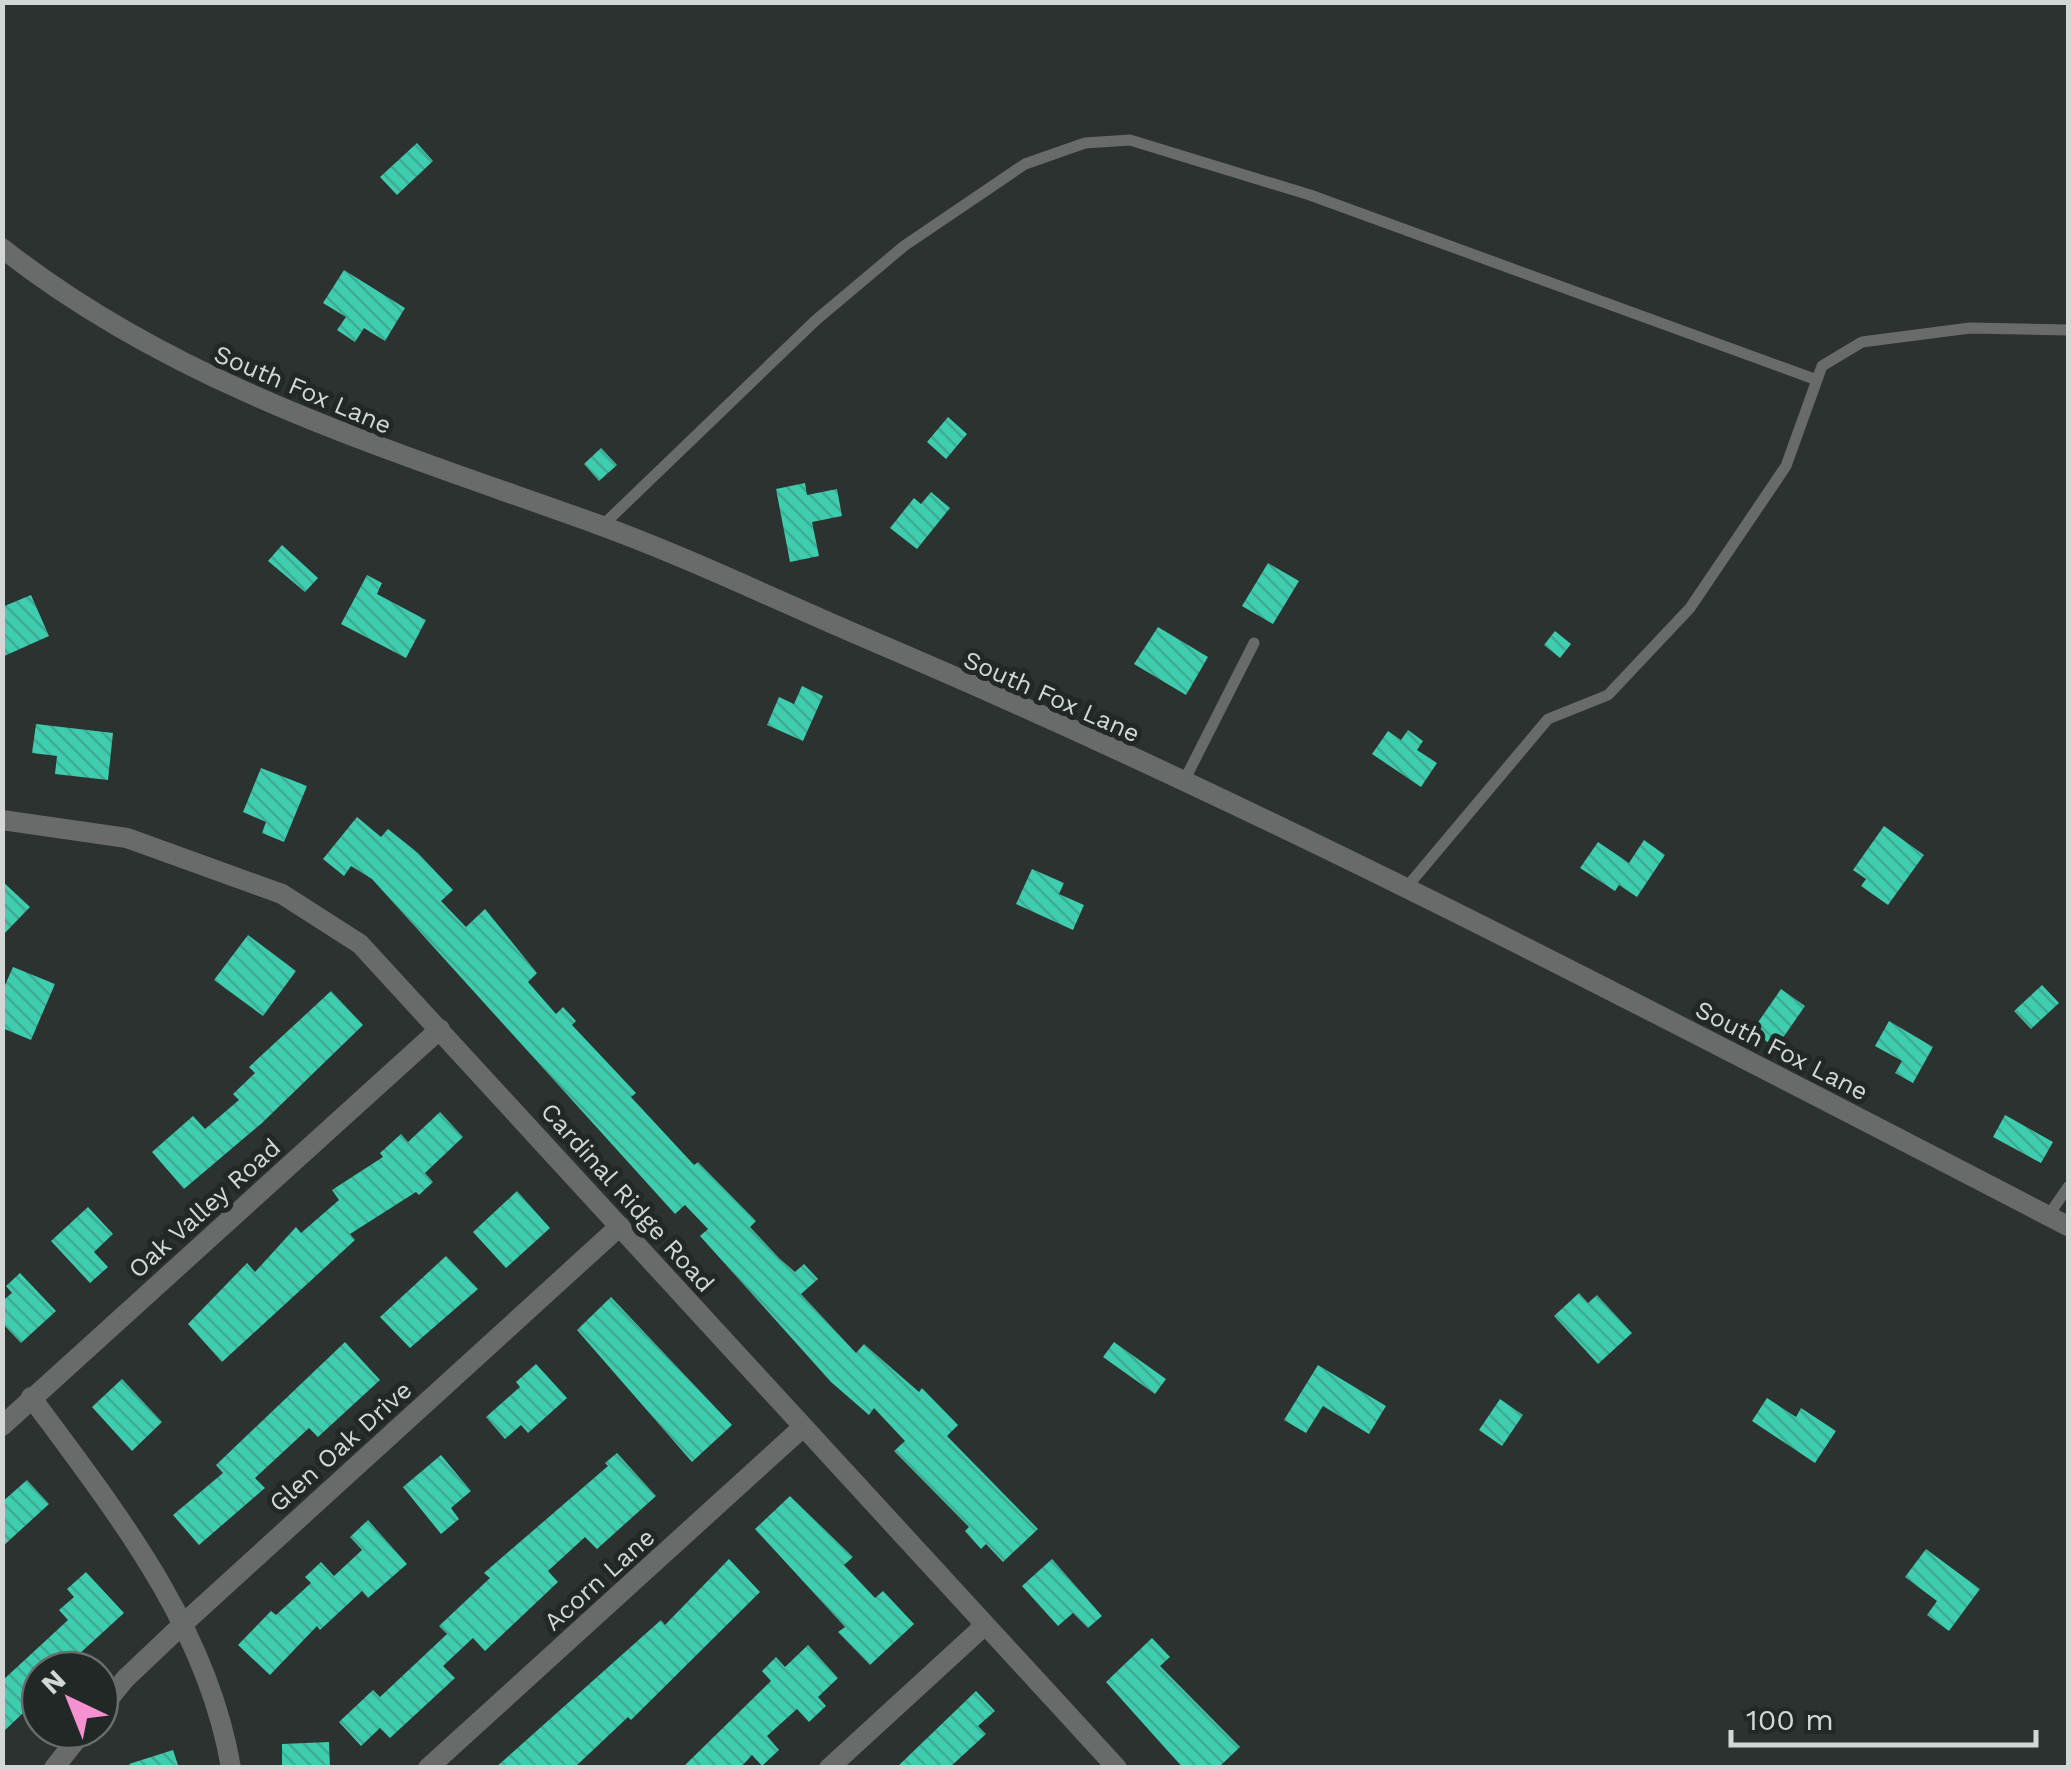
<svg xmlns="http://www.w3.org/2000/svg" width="2071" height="1770" font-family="'Work Sans',sans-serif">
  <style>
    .building { fill: url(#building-back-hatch) }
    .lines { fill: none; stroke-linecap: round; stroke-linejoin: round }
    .service { stroke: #686b6a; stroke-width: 11 }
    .minor { stroke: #686b6a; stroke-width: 20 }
    .labels { text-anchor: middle; stroke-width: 10; stroke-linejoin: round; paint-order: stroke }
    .street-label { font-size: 25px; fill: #d3d7d6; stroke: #222826 }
  </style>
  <defs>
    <pattern id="building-back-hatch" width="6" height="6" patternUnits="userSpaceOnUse" patternTransform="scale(2.5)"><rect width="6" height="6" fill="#3ecdae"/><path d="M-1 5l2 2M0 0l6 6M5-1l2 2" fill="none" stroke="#3eaa92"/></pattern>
  </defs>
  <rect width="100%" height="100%" fill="#2c3230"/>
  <path class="building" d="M417,143l16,18 -36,34 -17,-18z
    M344,270l61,38 -20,33 -21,-13 -9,14 -18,-12 9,-13 -23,-14z
    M948,417l19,17 -21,25 -19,-17z
    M601,448l16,17 -18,16 -15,-17z
    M805,483l2,12 30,-6 5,27 -30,6 7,34 -29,6 -14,-73z
    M931,492l19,16 -33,41 -27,-21 24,-30 7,6z
    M282,545l36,33 -13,14 -37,-31z
    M1268,563l31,18 -26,43 -31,-18z
    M367,575l15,8 -5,11 49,26 -20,38 -65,-34z
    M31,595l18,41 -47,21v-50z
    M1158,627l50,30 -22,38 -52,-31z
    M1555,631l16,13 -11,14 -16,-13z
    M802,686l21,10 -20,45 -36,-16 12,-28 15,7z
    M36,724l77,9 -5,47 -53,-6 2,-18 -25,-3z
    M1408,730l15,11 -6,9 20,13 -16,24 -49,-33 16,-23 13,9z
    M261,768l46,18 -23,56 -22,-9 4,-11 -23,-10z
    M357,817l24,20 7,-8 30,24 35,37 -12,11 25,26 19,-18 52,64 -9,9 28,32 7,-7 13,14 -4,4 64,68 -5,4 63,68 4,-3 58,59 -6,6 29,31 16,14 9,-8 14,15 -17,15 55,59 8,-9 55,48 3,-4 36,37 -11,11 91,93 -35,33 -17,-18 -5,5 -16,-18 4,-4 -75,-76 11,-10 -31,-33 -5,7 -38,-33 -131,-146 8,-7 -23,-24 -10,9 -303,-335 -21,-13 -7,10 -21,-17z
    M1884,826l40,29 -36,50 -27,-19 5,-7 -13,-9z
    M1644,840l21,15 -28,42 -18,-12 -4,6 -35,-23 18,-26 31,21z
    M1032,869l32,14 -5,11 25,11 -11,25 -57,-26z
    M2,881l28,26 -28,29z
    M248,935l48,36 -33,45 -49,-36z
    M13,967l42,17 -24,56 -29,-12v-36z
    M2042,985l17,18 -28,26 -17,-18z
    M1781,989l24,17 -29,42 -24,-17z
    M331,991l32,34 -101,98 -78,66 -32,-37 41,-36 12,13 34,-29 -6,-6 22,-21 -6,-6z
    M1889,1021l44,26 -20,36 -18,-10 7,-12 -27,-15z
    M440,1112l23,25 -38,36 8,9 -14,13 -3,-3 -66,42 5,6 -133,122 -34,-38 59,-61 8,9 41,-45 5,6 38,-33 -7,-10 51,-33 -3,-4 21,-19 7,8z
    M2005,1115l48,27 -12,21 -48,-26z
    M517,1191l33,37 -44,40 -33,-36z
    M88,1207l25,27 -19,18 14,15 -18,16 -39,-42z
    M446,1256l32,33 -68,59 -30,-31z
    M20,1273l36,38 -35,32 -19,-20v-22l10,-8 -6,-7z
    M1579,1293l9,10 9,-8 35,38 -34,31 -44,-48z
    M611,1297l121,128 -40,37 -115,-132z
    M345,1342l35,38 -62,57 -9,-9 -54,50 10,10 -66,57 -26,-30 50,-42 -7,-8z
    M1114,1342l52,37 -11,15 -52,-37z
    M536,1364l31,34 -39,35 -7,-8 -16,14 -19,-22 34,-30 -4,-5z
    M1318,1365l68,41 -17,28 -46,-28 -17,27 -22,-13z
    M122,1379l40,43 -30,29 -40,-44z
    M1767,1398l29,19 5,-9 35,23 -21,32 -63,-42z
    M1500,1399l23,16 -21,31 -23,-16z
    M617,1453l39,43 -59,53 -12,-12 -37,34 10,11 -73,69 -12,-13 -30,28 12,12 -65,60 -10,-10 -19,18 -22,-24 34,-32 7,7 67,-63 -8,-8 51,-48 -6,-5 124,-107 -3,-3z
    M441,1455l30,36 -20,17 8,11 -18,15 -38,-47z
    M27,1480l22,24 -47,43v-45z
    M790,1496l63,61 -9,8 31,33 8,-7 31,33 -44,41 -32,-33 7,-5 -90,-98z
    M368,1520l39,44 -39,34 -6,-7 -42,39 -3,-4 -47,49 -32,-30 33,-34 5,4 35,-32 -6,-6 16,-15 13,14 28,-26 -12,-13z
    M1926,1549l54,40 -31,42 -22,-16 10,-14 -32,-24z
    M729,1559l31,33 -129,128 -3,-3 -54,51h-79l166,-148 4,5z
    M1052,1559l50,57 -14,12 -15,-15 -15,13 -36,-40z
    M86,1572l38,41 -46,42 6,7 -9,8h-35v27l-38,36v-52l66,-61 -9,-10 15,-13 -7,-8z
    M1152,1638l18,19 -10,9 80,81 -22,21h-35l-77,-86z
    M808,1645l30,33 -20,19 8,9 -17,16 -12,-13 -30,27 12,14 -17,16 -10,-11 -12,13h-58l89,-87 -9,-10 14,-14 9,10z
    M976,1691l19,20 -17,15 8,8 -37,34h-53z
    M329,1742l1,26h-48v-24z
    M173,1750l6,18h-49l-1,-4z"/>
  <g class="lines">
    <path class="service" d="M602,526l214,-206 88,-74 121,-82 60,-21 45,-3 180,55 507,185
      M1183,783l71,-140
      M1406,888l142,-169 60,-24 82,-87 96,-142 36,-100 40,-24 108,-14 98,2
      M2048,1216l20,-29"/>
    <path class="minor" d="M2,248c175,138 386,201 592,275 94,34 184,78 276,117 409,174 803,382 1198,586
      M2,820l125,18 155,56 78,50 757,824
      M31,1397c84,114 176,228 200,371
      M2,1426l438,-397
      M100,1710l25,-31 58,-55 437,-398
      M54,1768l30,-38
      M428,1768l375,-341
      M829,1768l155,-142"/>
  </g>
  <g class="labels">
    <g class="street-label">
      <text transform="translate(303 389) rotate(23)" y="9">South Fox Lane</text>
      <text transform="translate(1052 696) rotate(24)" y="9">South Fox Lane</text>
      <text transform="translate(1782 1050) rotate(27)" y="9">South Fox Lane</text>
      <text transform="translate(628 1197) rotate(48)" y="9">Cardinal Ridge Road</text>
      <text transform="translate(204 1208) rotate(-42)" y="9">Oak Valley Road</text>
      <text transform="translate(340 1446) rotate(-42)" y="9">Glen Oak Drive</text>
      <text transform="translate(599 1579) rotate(-42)" y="9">Acorn Lane</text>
    </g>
  </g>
  <rect width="2071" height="1770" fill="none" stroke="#d3d7d6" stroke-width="10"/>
  <g transform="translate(70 1700) rotate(317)"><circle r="48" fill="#222826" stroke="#696e6c" stroke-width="2.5"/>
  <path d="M0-8L18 38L0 25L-18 38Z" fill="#f590d1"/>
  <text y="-15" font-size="28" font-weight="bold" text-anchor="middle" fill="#d3d7d6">N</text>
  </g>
  <path d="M1731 1730v15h305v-15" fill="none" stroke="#d3d7d6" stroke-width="5"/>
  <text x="1746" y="1730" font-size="30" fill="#d3d7d6" stroke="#222826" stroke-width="8" paint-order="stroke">100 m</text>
</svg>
